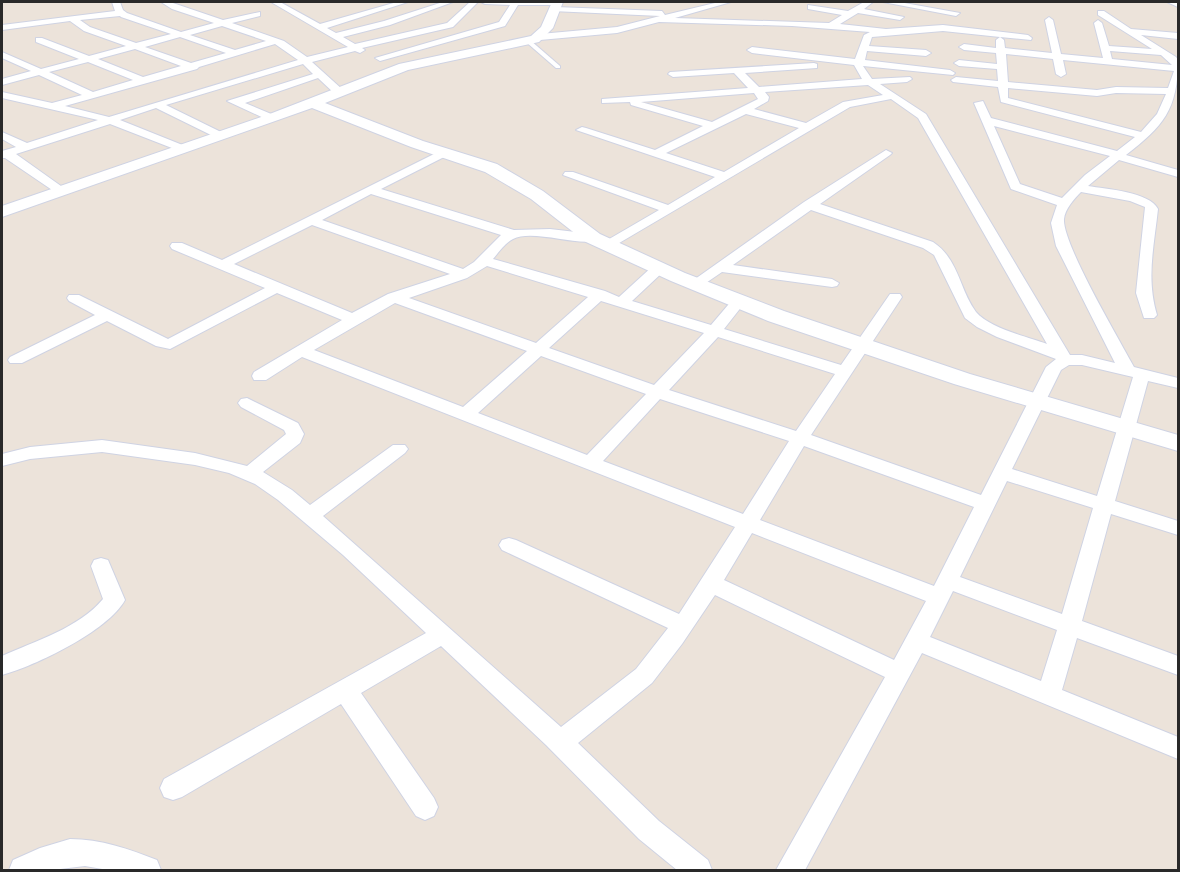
<svg xmlns="http://www.w3.org/2000/svg" width="1180" height="872" font-family="'Nunito Sans',sans-serif">
  <style>
    .lines { fill: none; stroke-linecap: round; stroke-linejoin: round }
    .lane-casing { stroke: #cfd3e3; stroke-width: 2 }
    .street-casing { stroke: #cfd3e3; stroke-width: 2 }
    .secondary-casing { stroke: #cfd3e3; stroke-width: 2 }
    .lane { fill: #fff; fill-rule: evenodd }
    .street { fill: #fff; fill-rule: evenodd }
    .secondary { fill: #fff; fill-rule: evenodd }
  </style>
  <rect width="100%" height="100%" fill="#ece3da"/>
  <g class="lines">
    <g class="lane-casing">
      <path id="lane" d="M526,40h4l30,26v2h-4l-30,-26z"/>
    </g>
    <g class="street-casing">
      <path id="street" d="M112,2h8l3,8 4,3 54,19 33,-9 -42,-14 -11,-7h9l53,18 37,-8v4l-28,7 52,18 23,16 41,-10 -77,-45h9l40,22 77,-22h11l-81,26 9,5 48,-12 59,-19h10l-63,23 -47,12 12,7 92,-21 23,-21h8l-25,25 -91,21 3,2 -5,3 -5,-2 -43,11 31,28v4h-8l-17,-16 -73,25 31,13v4h-8l-41,-19 86,-27 -10,-10 -137,41 57,28v4h-8l-59,-29 -36,12 65,26v4h-8l-67,-26 -94,30 52,37 -2,3h-8l-53,-36h-3v-7l14,-4 -14,-8v-7l25,11 71,-23 -96,-22v-6l50,11 30,-8 -43,-20 -37,10v-6l29,-8 -29,-13v-6l39,17 38,-10 -43,-17v-4h6l47,18 37,-10 -42,-15 -14,-10 -68,9v-5l113,-14zM120,16l1,1 50,17 -35,9 -46,-16 -10,-7zM222,26l44,15 -31,9 -45,-15zM180,37l46,16 -35,10 -46,-16zM275,44l23,16 -189,57 -44,-11 132,-37 2,-2zM135,49l46,17 -38,11 -45,-18zM88,62l45,18 -40,12 -44,-20z
        M481,2l80,1 -4,2h-39l-13,21 -125,35 -5,-3 124,-36 11,-17 -25,-1z
        M719,2h12l-56,16 154,5 13,-8 -34,-6v-4l40,6 16,-9h9l-9,7 40,8 -4,3 -42,-7 -18,11 46,5 57,-4 85,10 4,3 -1,2 -31,-3 4,3 1,8 47,5 -7,-33 4,-3 4,3 8,34 42,4 -9,-35 4,-3 4,3 7,23 43,3 -54,-34v-4h6l27,18 47,4v6l-37,-4 35,22 2,3c0,50 -15,66 -52,95l52,15v7l-59,-17 -31,26c18,3 62,6 70,23 -4,38 -12,69 -1,106l-3,3h-10l-8,-25 9,-86 -15,-6 -49,-9c-7,7 -16,17 -17,27 -2,24 56,122 70,148l44,11v10l-30,-7 -33,120 63,20v14l-67,-21 -29,107 96,35v19l-101,-37 -15,52 116,47v22l-256,-106 -117,217h-29l109,-193 -170,-82 -33,49 -30,39 -74,60 81,78 49,39 4,10h-35l-38,-31 -93,-94 -105,-99 -80,47 73,105 4,9 -4,9 -9,4 -9,-4 -75,-112 -159,93 -9,3 -9,-3 -4,-9 4,-9 262,-146 -83,-78 -65,-55 -23,-16 -26,-11 -34,-8 -93,-13 -72,7 -28,7v-12l28,-7 72,-7 93,13 52,13 39,-32 -2,-4 -43,-23 -3,-4 3,-4 6,-1 51,25 6,11 -4,9 -37,29 29,18 18,15 83,-60h12l3,4 -3,4 -82,63 238,211 75,-58 32,-41 -166,-78 -3,-5 3,-5 7,-2 7,2 163,74 56,-87 -433,-170 -36,23h-12l-2,-4 2,-4 88,-52 -65,-27 -107,56 -14,-3 -49,-25 -85,42h-12l-2,-3 2,-3 85,-42 -26,-14 -2,-3 2,-3h10l89,44 97,-51 -93,-39 -2,-3 2,-3h10l40,17 218,-109h8v4l-67,34 133,41 36,-1 43,5 7,4c-13,12 -66,-10 -87,1 -8,4 -14,13 -20,20l112,32 14,6 35,-32h10l2,3 -2,3 -32,30 79,24 23,-27h10l2,3 -22,28 117,36 49,-71h10l2,3 -91,138 170,60 65,-128 10,-8 -59,-22 -20,-10 -12,-9 -31,-63 -11,-7 -112,-38 -78,55 99,14 7,4 -2,3 -5,1 -110,-15 -22,15h-10l-2,-3 116,-82 82,-52 6,3 -2,2 -70,49 113,38c26,17 26,47 43,70 13,16 52,25 71,32l-129,-226 -27,-19 -41,8 -241,142 -5,-1 -2,-3 2,-3 55,-32 -96,-35 2,-3h8l95,33 47,-28 -139,-47 6,-3 4,1 69,22 48,-24 -72,-21 -1,-3 -28,1v-4l146,-11 -14,-15 -61,4 -5,-3 2,-2 144,-9 3,1v4l-72,5 14,14 103,-8 -8,-14 -102,-12 -5,-3 5,-3 103,12 9,-24 6,-3 -78,-6 -133,-4 -42,11 -77,7 -4,-3 4,-3 77,-7 43,-11 -108,-5 -1,-2 4,-2 107,4 3,4zM943,31l57,6 -4,3v8l-32,-4 -5,3 5,3 32,3 1,11 -38,-4 -5,3 5,3 38,3 1,12 -42,-4 -5,3 2,2 45,5 3,15 134,35 -18,14 -126,-33 -8,-17 -9,2 37,86 46,16 -6,18 5,23 59,117 -33,-8h-12l-144,-241 -46,-30 27,-2 5,-3 -2,-2 -38,2 -9,-13 90,9 2,-2 -5,-3 -85,-10 2,-9 59,5 5,-3 -5,-3 -57,-4 3,-9zM1110,51l51,4 11,10 -60,-6zM1006,54l47,5 3,15 5,3 5,-3 -3,-14 111,11 -6,17 -52,-1 -19,3 -89,-8zM868,85l15,10 -40,7 -37,21 -52,-14 14,-8 1,-4 -4,-5zM1008,88l89,8 19,-3 50,1 -9,20 -16,18 -133,-34zM754,93l4,6 -46,23 -71,-20zM746,114l53,14 -75,44 -58,-19zM994,126l116,30 -25,19 -23,23 -42,-14zM371,194l130,41 -27,27 -11,7 -141,-49zM312,225l138,49 -62,20 -36,19 -118,-49zM487,266l101,31 -52,46 -127,-45 58,-20zM601,301l103,32 -50,52 -105,-37zM395,303l132,48 -64,56 -149,-57zM718,337l117,37 -39,57 -127,-41zM541,356l105,38 -59,61 -109,-42zM1069,365h13l51,12 -36,119 -85,-27 49,-99zM660,399l129,42 -46,73 -140,-53zM804,446l170,61 -40,79 -174,-66zM1007,481l86,27 -31,106 -102,-37zM752,533l174,68 -32,59 -170,-80zM953,591l104,39 -16,51 -111,-44z
        M883,2h16l61,11 -4,3z
        M1167,2h11v5z
        M101,558l7,2 17,40c-17,31 -90,66 -123,75v-19c33,-15 77,-28 101,-57l-12,-33 3,-6z
        M70,839c31,0 59,10 87,21l4,10h-53l-23,-4 -33,4h-43l4,-10 27,-12z"/>
    </g>
    <g class="secondary-casing">
      <path id="secondary" d="M552,2h11l-10,26 -14,14 -131,28 -83,33 98,38 74,23 46,27 57,43 85,39 99,38 186,63 208,61v16l-224,-67 -186,-63 -97,-40 -85,-39 -55,-43 -46,-27 -74,-25 -99,-39 -310,109v-11l265,-91 132,-51 132,-28 10,-9z"/>
    </g>
    <use href="#lane" class="lane"/>
    <use href="#street" class="street"/>
    <use href="#secondary" class="secondary"/>
  </g>
  <rect width="1180" height="872" fill="none" stroke="#292929" stroke-width="6"/>
</svg>
